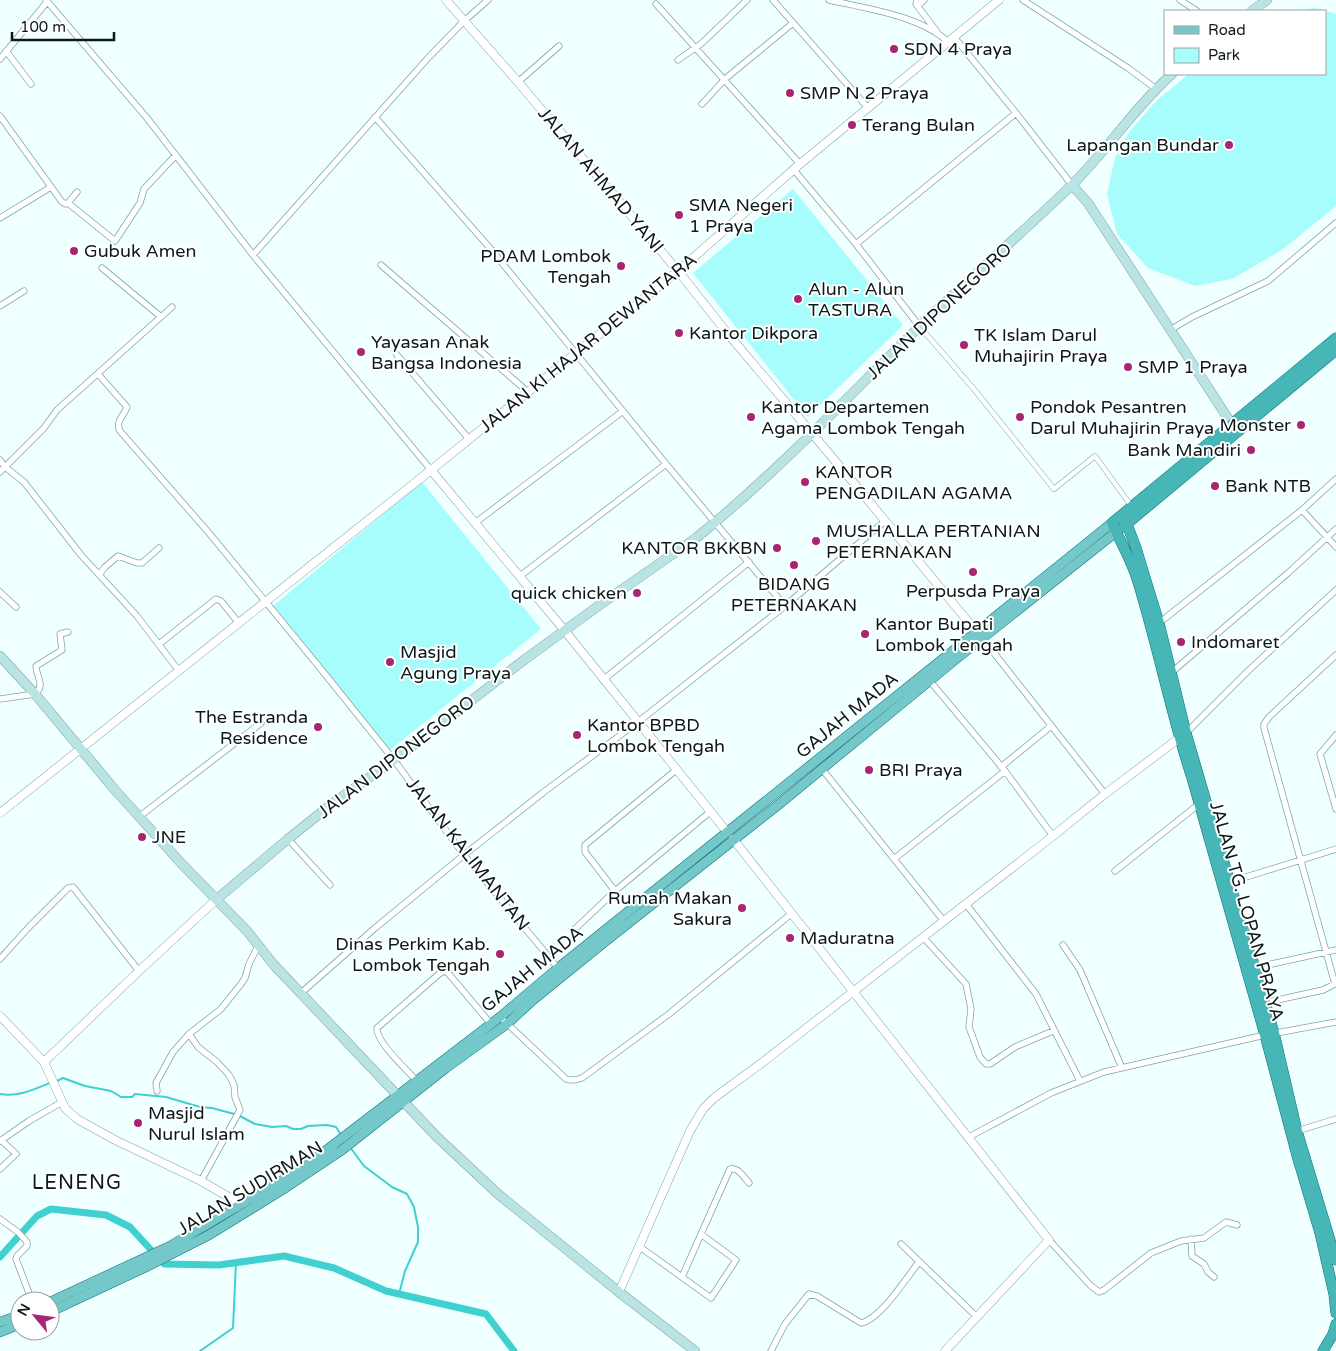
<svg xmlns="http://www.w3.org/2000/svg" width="1336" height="1351" font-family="'Varela Round',sans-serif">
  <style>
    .green { fill: #a6fdfc }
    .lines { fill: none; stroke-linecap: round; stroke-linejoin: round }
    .stream { stroke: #40d0d0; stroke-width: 2 }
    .canal { stroke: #40d0d0; stroke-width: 7 }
    .pedestrian-casing { stroke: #80a5a4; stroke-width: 5.5 }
    .minor-casing { stroke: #80a5a4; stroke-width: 7 }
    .tertiary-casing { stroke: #80a5a4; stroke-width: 9 }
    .secondary-casing { stroke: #80a5a4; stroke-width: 10 }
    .primary-casing { stroke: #137374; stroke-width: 10 }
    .trunk-casing { stroke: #137374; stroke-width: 11 }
    .pedestrian { stroke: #fff; stroke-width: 4.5 }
    .minor { stroke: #fff; stroke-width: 5.5 }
    .tertiary { stroke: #fff; stroke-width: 8 }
    .secondary { stroke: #bae4e4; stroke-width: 9 }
    .primary { stroke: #74c8c9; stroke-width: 9 }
    .trunk { stroke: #46b6b7; stroke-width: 10 }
    .poi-dot { fill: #a62575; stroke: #fff; stroke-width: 2 }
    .labels { text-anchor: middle; stroke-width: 4; stroke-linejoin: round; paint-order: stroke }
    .poi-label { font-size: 18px; fill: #0b1919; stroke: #fff; text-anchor: start }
    .street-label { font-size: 18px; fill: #0b1919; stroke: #fff }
    .quarter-label { font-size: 20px; letter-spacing: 1px; fill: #0b1919; stroke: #fff }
  </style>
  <rect width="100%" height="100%" fill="#f0ffff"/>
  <path class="green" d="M1316,8l20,6v192l-54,44 -50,29 -37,7 -47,-18 -31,-34 -10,-40 8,-36 14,-26 28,-32 32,-26h136v-63h-42z
    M793,189l110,136 -95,92 -115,-144z
    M422,482l119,147 -151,121 -117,-144z"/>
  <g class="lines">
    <path class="stream" d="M55,1082l8,-4 22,8 26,5 10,6h11l3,-3 31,3 34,10 12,1 26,7 17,9 17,3 14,-1 7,3h8l7,-3 19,-1 9,2 5,8
      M0,1094c18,3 33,-4 50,-11
      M350,1147l14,19 28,21 15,7 7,13 4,20v15l-13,29 -6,23
      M200,1351l33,-23 3,-66"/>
    <path class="canal" d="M0,1257l37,-41 14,-7 55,6 24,12 34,37 55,1 65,-9 50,12 52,23 100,23 28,37"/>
    <g class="pedestrian-casing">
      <path id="pedestrian" d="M920,327l53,61 81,101 41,-33 37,51"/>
    </g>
    <g class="minor-casing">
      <path id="minor" d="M46,0l101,118 106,137 178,215
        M773,0l95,108
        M829,0c36,8 92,16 119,42
        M917,0l-1,4 21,28
        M1023,0l105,68 27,20
        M1180,0l17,11
        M656,4l144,160
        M918,6l6,-6
        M954,37l62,76 56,72
        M6,51l25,33
        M0,59l47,-57
        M678,60l24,-17 45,-43
        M725,79l68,-56
        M518,82l41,-36
        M702,104l23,-25
        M0,116l62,86 4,2 2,-1 9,-11
        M375,117l114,130 177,217 119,142 100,-85
        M794,170l62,74 64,83
        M68,203l47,38 25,-38 4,-14 32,-34
        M0,218l51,-31
        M856,244l160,-131
        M253,255l175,-197 36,-37 24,-21
        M381,265l147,127
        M102,268l58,48
        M0,306l24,-15
        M1170,330l22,-13 76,-36 68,-58
        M397,355l72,84
        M98,374l29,33c-3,9 -12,14 -7,24l89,102 107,130 78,97 70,95 94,113
        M0,460l5,7 19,15 57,73 56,61 42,55
        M0,472l44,-44 13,-18 115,-103
        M1302,510l34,37
        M475,523l148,-112
        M99,575l6,-8 13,-11 19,7h5l17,-15
        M520,576l146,-112
        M0,592l16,15
        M1159,623l143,-113 34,-31
        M983,639l122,155
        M159,644l57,-45 5,2 17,21
        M1172,672l116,-99 48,-44
        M603,680l146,-118
        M930,681l75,90 48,65
        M0,699l35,-5c11,-9 1,-17 1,-28l26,-16 -2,-16 8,-2
        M1186,733l63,-63 87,-80
        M1336,735l-16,19 16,55
        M1001,767l50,-41
        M822,769l121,151
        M140,816l121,-93
        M288,839l42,46
        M894,859l111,-88
        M1115,871l84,-67
        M1230,882l106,-33
        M615,891l-26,-34 -4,-5v-7l91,-75
        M966,904l70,90 44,87
        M575,929l40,-38 96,-80
        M923,937l43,47 5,25 -2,18 11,30 6,7h4l25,-17 38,-16
        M1063,945l17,25 42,98
        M0,959l28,-31 40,-40 5,-1 66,84
        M1253,968l83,-18
        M301,993l74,-65 89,-73 81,-64 93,-69 147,-116
        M1264,1003l59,-13 12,-6 -71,-256v-4l5,-7 67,-62
        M500,1017l66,62c6,2 10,1 16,-1l87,-64 122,-100
        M189,1034l9,13 19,15 12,13 5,10 1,12 5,13 -39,71
        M417,1081c-10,-11 -41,-39 -40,-53l62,-54 5,-3 4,2 43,51
        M157,1091l-1,-8 17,-31 16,-18 32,-25 20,-25 4,-6 4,-14 9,-18
        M1297,1131l39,-12
        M969,1137l82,-44 53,-21 161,-37 71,-13
        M0,1141l29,-20 33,-19
        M0,1169l16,-15 -15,-14
        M0,1219l18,13 9,10v4l-10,10 -1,3 16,42
        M1191,1239l1,17 12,8 4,8 6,5
        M1049,1240l41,45 9,7 5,-2 47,-37 30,-12 23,-3 22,-16 11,3
        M901,1244l76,73
        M640,1247l71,51 25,-38 -34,-25
        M682,1277l48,-108c8,-2 14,8 19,14
        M771,1351l14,-27 24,-30 8,2 44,27c20,-4 45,-45 58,-61"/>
    </g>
    <g class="tertiary-casing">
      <path id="tertiary" d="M446,0l72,82 160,189 50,63 125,148 127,154
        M431,470l134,161 162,201
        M0,813l431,-343 247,-199 122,-107 199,-164
        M733,839l316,401 -104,111
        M217,899l-78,72 -95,91 21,46 12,11 38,21 86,41 40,23
        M0,1016l44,46
        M619,1292l71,-161 13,-22 11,-11 49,-36 290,-226 52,-42 77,-58"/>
    </g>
    <g class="secondary-casing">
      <path id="secondary" d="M1252,11l15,-11
        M1072,185l16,18 143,220
        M0,656l35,38 80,96 65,72 67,69 27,34 163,172 61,57 121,98 76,59
        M217,899l71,-60 45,-36 61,-43 130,-100 77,-56 95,-66c79,-64 150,-139 223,-211 50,-48 103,-94 153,-142 35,-35 63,-78 100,-111"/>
    </g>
    <g class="primary-casing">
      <path id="primary" d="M50,1302l120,-56 133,-78 197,-151 58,-49 554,-445
        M50,1312l94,-44 65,-33 73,-45 60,-40 104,-82 61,-44 26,-24 69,-56 176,-139 177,-145 161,-128
        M0,1322l20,-7
        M0,1332l20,-8"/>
    </g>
    <g class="trunk-casing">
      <path id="trunk" d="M1336,338l-224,185c9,20 20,38 26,59 20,65 33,132 54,196l73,257 33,124 22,74 14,61 2,19
        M1123,514l13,34 23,75 27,110 88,300 23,98 39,129
        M1123,527l213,-177
        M1323,1351l10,-17 3,-10"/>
    </g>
    <use href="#pedestrian" class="pedestrian"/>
    <use href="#minor" class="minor"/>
    <use href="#tertiary" class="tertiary"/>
    <use href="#secondary" class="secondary"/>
    <use href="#primary" class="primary"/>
    <use href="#trunk" class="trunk"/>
  </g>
  <g class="poi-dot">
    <circle cx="894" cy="49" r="5"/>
    <circle cx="790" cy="93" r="5"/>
    <circle cx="852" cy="125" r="5"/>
    <circle cx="1229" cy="145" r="5"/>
    <circle cx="679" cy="215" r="5"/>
    <circle cx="74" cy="251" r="5"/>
    <circle cx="621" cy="266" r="5"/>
    <circle cx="798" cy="299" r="5"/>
    <circle cx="679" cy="333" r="5"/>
    <circle cx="964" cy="345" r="5"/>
    <circle cx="361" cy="352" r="5"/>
    <circle cx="1128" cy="367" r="5"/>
    <circle cx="751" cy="417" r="5"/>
    <circle cx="1020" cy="417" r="5"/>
    <circle cx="1301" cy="425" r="5"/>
    <circle cx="1251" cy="450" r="5"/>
    <circle cx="805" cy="482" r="5"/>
    <circle cx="1215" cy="486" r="5"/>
    <circle cx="816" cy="541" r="5"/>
    <circle cx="777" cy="548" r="5"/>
    <circle cx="794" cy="565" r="5"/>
    <circle cx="973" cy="572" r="5"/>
    <circle cx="637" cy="593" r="5"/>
    <circle cx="865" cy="634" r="5"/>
    <circle cx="1181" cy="642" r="5"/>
    <circle cx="390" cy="662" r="5"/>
    <circle cx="318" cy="727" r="5"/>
    <circle cx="577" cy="735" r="5"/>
    <circle cx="869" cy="770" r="5"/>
    <circle cx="142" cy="837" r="5"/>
    <circle cx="742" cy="908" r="5"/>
    <circle cx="790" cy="938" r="5"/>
    <circle cx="500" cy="954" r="5"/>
    <circle cx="138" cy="1123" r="5"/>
  </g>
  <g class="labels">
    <g class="poi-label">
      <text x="904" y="55">SDN 4 Praya</text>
      <text x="800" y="99">SMP N 2 Praya</text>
      <text x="862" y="131">Terang Bulan</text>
      <text x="1219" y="151" text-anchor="end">Lapangan Bundar</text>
      <text x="689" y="211">SMA Negeri<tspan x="689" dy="21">1 Praya</tspan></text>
      <text x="84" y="257">Gubuk Amen</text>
      <text x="611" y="262" text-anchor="end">PDAM Lombok<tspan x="611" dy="21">Tengah</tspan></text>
      <text x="808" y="295">Alun - Alun<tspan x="808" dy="21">TASTURA</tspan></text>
      <text x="689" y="339">Kantor Dikpora</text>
      <text x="974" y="341">TK Islam Darul<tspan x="974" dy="21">Muhajirin Praya</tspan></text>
      <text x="371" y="348">Yayasan Anak<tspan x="371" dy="21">Bangsa Indonesia</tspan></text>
      <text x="1138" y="373">SMP 1 Praya</text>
      <text x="761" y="413">Kantor Departemen<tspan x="761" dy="21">Agama Lombok Tengah</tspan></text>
      <text x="1030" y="413">Pondok Pesantren<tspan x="1030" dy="21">Darul Muhajirin Praya</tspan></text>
      <text x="1291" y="431" text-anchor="end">Monster</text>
      <text x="1241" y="456" text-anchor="end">Bank Mandiri</text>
      <text x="815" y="478">KANTOR<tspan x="815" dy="21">PENGADILAN AGAMA</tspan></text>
      <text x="1225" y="492">Bank NTB</text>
      <text x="826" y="537">MUSHALLA PERTANIAN<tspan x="826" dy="21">PETERNAKAN</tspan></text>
      <text x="767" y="554" text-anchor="end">KANTOR BKKBN</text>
      <text x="794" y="590" text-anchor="middle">BIDANG<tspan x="794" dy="21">PETERNAKAN</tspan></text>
      <text x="973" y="597" text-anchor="middle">Perpusda Praya</text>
      <text x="627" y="599" text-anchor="end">quick chicken</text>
      <text x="875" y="630">Kantor Bupati<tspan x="875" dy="21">Lombok Tengah</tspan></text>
      <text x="1191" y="648">Indomaret</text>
      <text x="400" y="658">Masjid<tspan x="400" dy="21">Agung Praya</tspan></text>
      <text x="308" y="723" text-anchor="end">The Estranda<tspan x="308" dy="21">Residence</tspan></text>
      <text x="587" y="731">Kantor BPBD<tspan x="587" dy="21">Lombok Tengah</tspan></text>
      <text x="879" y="776">BRI Praya</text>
      <text x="152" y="843">JNE</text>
      <text x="732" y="904" text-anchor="end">Rumah Makan<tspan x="732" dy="21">Sakura</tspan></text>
      <text x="800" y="944">Maduratna</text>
      <text x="490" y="950" text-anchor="end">Dinas Perkim Kab.<tspan x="490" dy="21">Lombok Tengah</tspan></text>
      <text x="148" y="1119">Masjid<tspan x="148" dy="21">Nurul Islam</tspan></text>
    </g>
    <g class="street-label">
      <text transform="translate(601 180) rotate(50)" y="6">JALAN AHMAD YANI</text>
      <text transform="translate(939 311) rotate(-43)" y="6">JALAN DIPONEGORO</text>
      <text transform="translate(588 343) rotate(-39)" y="6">JALAN KI HAJAR DEWANTARA</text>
      <text transform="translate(847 715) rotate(-39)" y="6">GAJAH MADA</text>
      <text transform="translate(396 757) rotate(-37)" y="6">JALAN DIPONEGORO</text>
      <text transform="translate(468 854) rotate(52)" y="6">JALAN KALIMANTAN</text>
      <text transform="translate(1247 911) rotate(74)" y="6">JALAN TG. LOPAN PRAYA</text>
      <text transform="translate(532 969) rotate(-39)" y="6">GAJAH MADA</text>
      <text transform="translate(250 1188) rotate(-31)" y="6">JALAN SUDIRMAN</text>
    </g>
    <g class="quarter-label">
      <text x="77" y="1189">LENENG</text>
    </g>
  </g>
  <rect x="1164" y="10" width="162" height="65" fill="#ffffff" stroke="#9da3a3"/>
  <rect x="1174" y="26" width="25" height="8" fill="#74c8c9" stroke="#9da3a3"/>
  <text x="1208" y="35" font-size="15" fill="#0b1919">Road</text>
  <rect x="1174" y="48" width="25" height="15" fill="#a6fdfc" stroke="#9da3a3"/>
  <text x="1208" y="60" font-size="15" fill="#0b1919">Park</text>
  <g transform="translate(35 1316) rotate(299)"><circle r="24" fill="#ffffff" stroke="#9da3a3"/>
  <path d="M0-4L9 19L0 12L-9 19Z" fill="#a62575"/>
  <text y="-8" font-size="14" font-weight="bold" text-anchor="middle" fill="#0b1919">N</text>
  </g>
  <path d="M12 32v8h102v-8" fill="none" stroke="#0b1919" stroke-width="2.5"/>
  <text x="20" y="32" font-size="15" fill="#0b1919" stroke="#ffffff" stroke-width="4" paint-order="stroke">100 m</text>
</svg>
